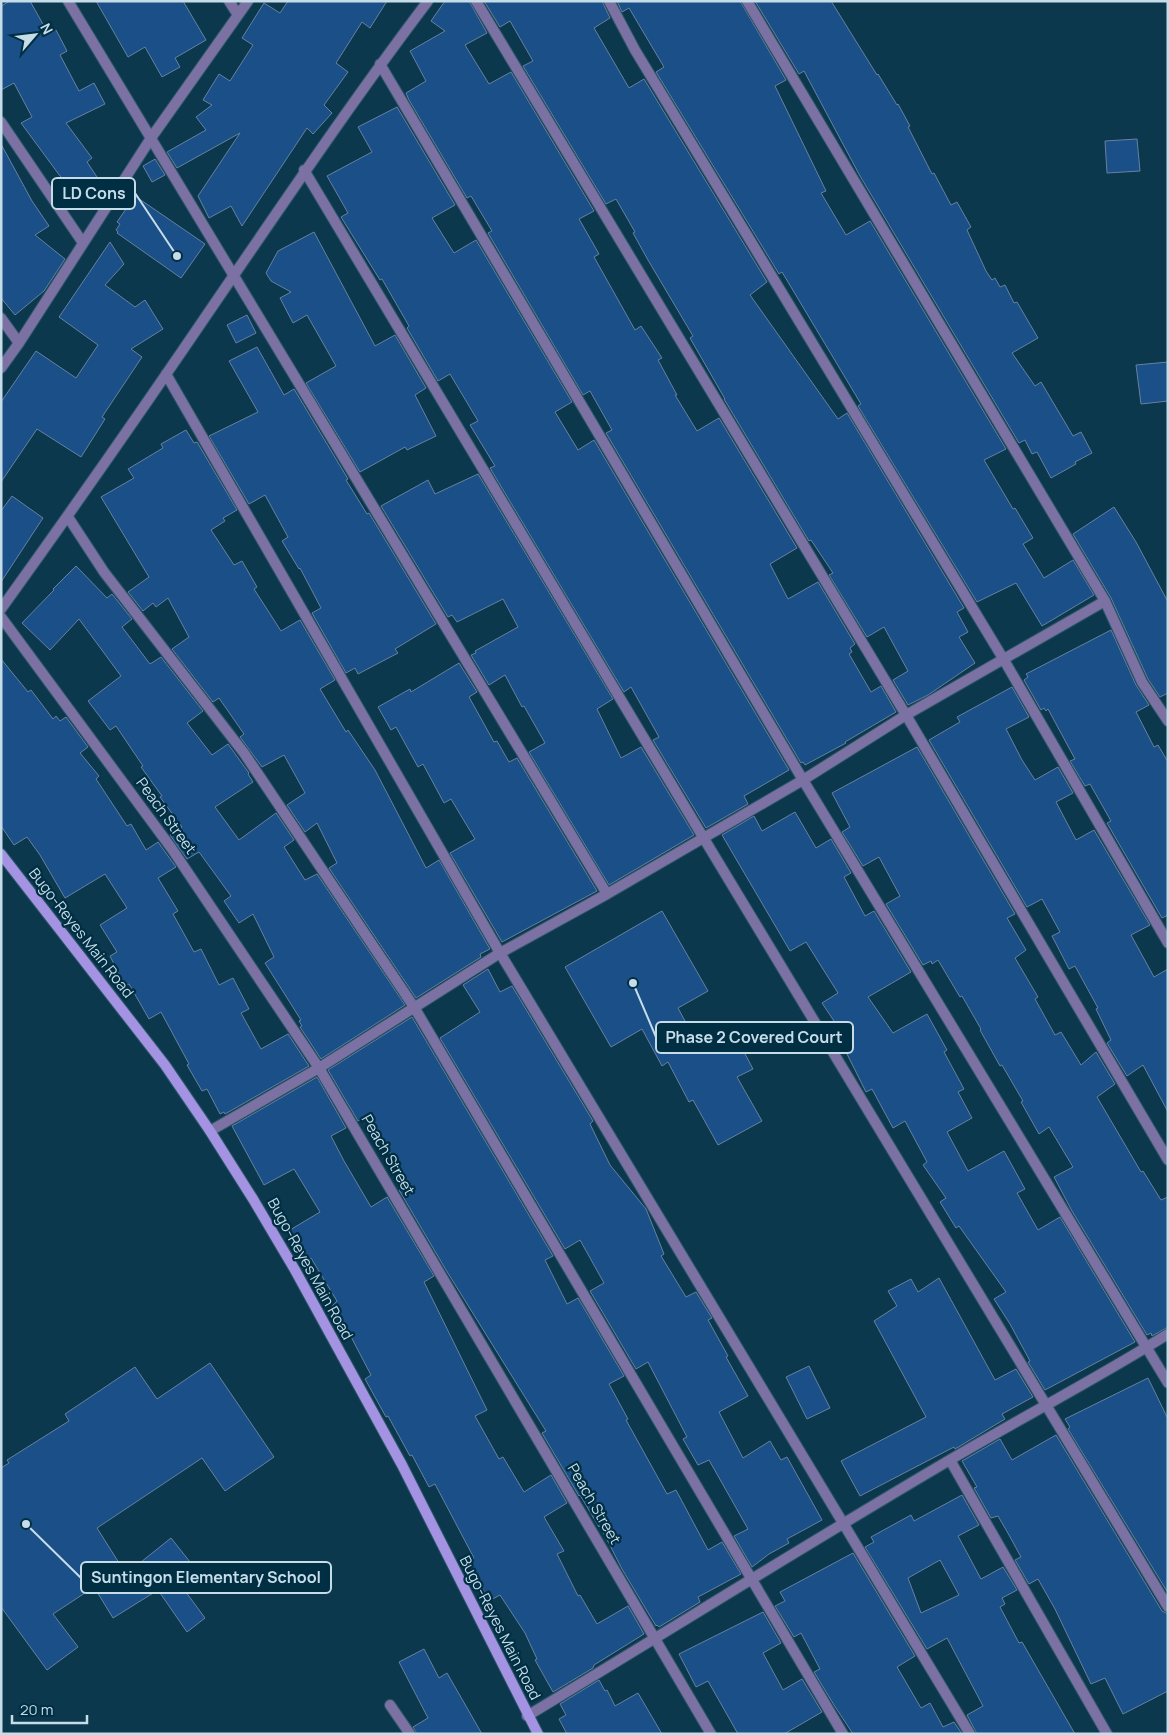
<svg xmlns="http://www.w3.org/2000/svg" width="1169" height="1735" font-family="Manrope,sans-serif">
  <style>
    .building { fill: #1a5087; stroke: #6681a1; fill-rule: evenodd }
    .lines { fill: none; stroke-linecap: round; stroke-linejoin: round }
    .street-casing { stroke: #2d5669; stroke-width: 12 }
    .secondary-casing { stroke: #2d5669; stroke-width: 12 }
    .street { stroke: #7b71a3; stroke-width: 10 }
    .secondary { stroke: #a393e2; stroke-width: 10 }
    .labels { text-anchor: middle; stroke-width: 4.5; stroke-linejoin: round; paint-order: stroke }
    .street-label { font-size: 15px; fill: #c6dce9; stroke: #002e42 }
    .leader { fill: none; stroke: #c6dce9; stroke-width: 2 }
    .callout-dot { fill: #c6dce9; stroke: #002e42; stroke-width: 2 }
    .callout { fill: #002e42; stroke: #c6dce9; stroke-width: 2 }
    .callout-label { font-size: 16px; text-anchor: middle; font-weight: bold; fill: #c6dce9 }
  </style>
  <rect width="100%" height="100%" fill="#0b384d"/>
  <path class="building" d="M10,1h20l14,25 5,-1 4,7 3,-2 11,21 -7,4 19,36 15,-8 11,21 -39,19 26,35 -5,4 12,18 -24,15 -10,-16 -2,1 -42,-57 11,-6 -18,-34 -13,7v-84z
    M96,1h87l23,39 -31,18 5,9 -18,10 -17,-30 -17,10z
    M288,1h99l-17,27 -8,-6 -26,41 12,9 -24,33 8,8 -19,21 -6,-6 -65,98 -11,-20 -22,12 -11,-22 42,-63 -63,35 -10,-16 39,-22 -10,-13 16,-12 -9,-5 16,-26 11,7 23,-36 -11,-7 22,-35 16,10z
    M445,1h24l18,32 -22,12 24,39 22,-12 83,139 -15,8 20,35 -5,3 41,73 6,-4 21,32 -4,2 19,35h-2l22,36 22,-13 78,130 -27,16 18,35 30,-17 37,62 -5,4 2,4 -3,2 22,38 10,-6 15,26 -51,30 1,1 -41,22 -2,-3 -2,1 -195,-330 6,-3 -22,-39 -7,4 -95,-162 4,-2 -21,-35 -4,2 -58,-98 -3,-7 20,-12 -16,-30 35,-20 -14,-10z
    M484,1h118l8,17 -16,10 35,60 15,-9 123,203 -17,13 88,124 9,-6 117,195 -7,4 11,20 -9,5 16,26 -47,32 -20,10 -15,-25 15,-9 -24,-44 -17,10 -38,-62 4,-2 -22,-33 -2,1 -85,-142h1l-35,-61 3,-2 -45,-76 -15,-27 2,-1 -19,-33 -10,5 -83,-138 10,-5 -23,-40 -10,6z
    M617,1h123l46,79 -11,6 51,105 -5,2 25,42 24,-14 136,228 -22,11 29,49 2,-1 18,30 -10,6 21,34 29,-18 21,35 -52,31 -26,-43 -39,19 -119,-196 3,-2 -79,-132 -3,2 -123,-202 8,-5 -35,-59 -7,4z
    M755,1h76l46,74 1,-1 19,31 1,-1 12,22 -2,1 24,47 2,-1 17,32 6,-3 14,25 -4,3 19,41 6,9 3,-2 5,9 5,-2 9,18 3,-1 21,36 -26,15 23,33 6,-4 32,54 8,-4 11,21 -17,9 1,2 -25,14 -14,-26 -5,2 -7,-14 -6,3 -159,-267 -56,-105 -5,3z
    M397,107l58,98 -23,13 22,35 22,-13 96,162 -17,10 23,38 16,-10 195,330 -45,26 4,8 -42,24 -53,-88 6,-3 -28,-50 -7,5 -134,-224 5,-2 -25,-41 8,-4 -28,-47 -12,7 -31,-53 2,-2 -27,-47 -2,1 -39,-63 7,-4 -21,-37 45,-24 -14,-25z
    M1137,139l3,32 -33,2 -2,-32z
    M1,144l31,57 17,25 -14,9 30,24 -21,32 -29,24 -14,-17z
    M155,159l10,16 -13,7 -9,-16z
    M135,196l70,48 -24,34 -64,-45 1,-1 -2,-2 4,-6 -3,-2z
    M314,232l61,114 20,-11 31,53 -11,7 21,41 -29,14 -2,-3 -45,25 -54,-89 30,-17 -29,-51 -14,8 -13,-25 11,-6 -20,-11 -5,-8 12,-22z
    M110,242l14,22 -19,21 30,22 10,-7 18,29 -32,20 11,8 -40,60 3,2 -24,38 -44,-28 -36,53v-80l35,-51 40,27 22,-33 -39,-28z
    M247,315l9,18 -20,10 -9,-18z
    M257,347l27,48 10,-6 54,90 -2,1 21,34 2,-1 67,111 -41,25 3,4 -40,21 -3,-6 -9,5 -34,-60 9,-5 -21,-40 -1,1 -17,-28 6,-4 -23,-42 -16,9 -40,-68 49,-24 -29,-51z
    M1168,362v39l-27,3 -5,-39z
    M186,430l8,13 3,-1 40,68 -14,8 2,3 -14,9 23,35 8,-4 15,26 -3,2 27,42 19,-11 35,60 -15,9 26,43 2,-2 27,40 51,98 13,-8 51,89 -10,5 1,3 -65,41 -87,-130 8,-5 -20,-40 -12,9 -18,-27 18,-12 -21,-38 -22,12 -22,-30 4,-3 -25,-36 -6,4 -41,-53 17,-12 -21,-39 -12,9 -3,-4 -10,8 -15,-19 21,-15 -48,-80 33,-19 -6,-9 35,-21 -2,-4z
    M478,474l135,225 -16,10 24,49 20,-11 53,88 -85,50 -80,-133 16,-9 -21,-37 -2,1 -17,-32 -16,10 -18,-30 5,-2 -1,-2 43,-24 -15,-28 -46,23 -5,-7 -4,2 -67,-111 47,-26 7,14z
    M12,496l31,22 -42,64v-71z
    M1114,507l22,35 32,60v91l-8,4 -12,-18 -37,-81 -38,-64z
    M76,566l31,32 5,-4 20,25 -10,8 28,37 11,-7 42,54 -16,12 25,32 16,-11 21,29 -1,1 5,8 -38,25 24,33 37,-27 18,27 -10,7 21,33 12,-6 88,131 -84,54 -21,-32 2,-1 -3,-5 2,-1 -36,-57 9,-6 -21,-43 -14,9 -15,-22 7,-5 -32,-44 -12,7 -17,-24 12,-8 -22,-30 2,-1 -21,-29 2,-1 -27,-40 -6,4 -22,-29 33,-25 -42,-57 -29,31 -28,-27 32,-33 -1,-1z
    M1111,630l25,55 13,20 -13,7 18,35 4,-2 10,17v153l-6,3 -55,-95 4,-2 -21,-37 -5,2 -15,-25 5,-2 -27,-50 -2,2 -2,-3 -3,2 -17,-30 4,-3 -2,-3z
    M1,659l27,33 3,-2 22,29 3,-3 4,5 6,-4 22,30 -8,6 19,23 -3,3 31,47 4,-2 15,26 12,-8 18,25 -18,11 20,33 -5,3 21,38 7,-3 18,36 14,-7 16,31 -8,4 20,36 27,-15 21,32 -84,48 -1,-2 -4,2 -13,-25 -5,2 -15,-26 2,-1 -28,-52 -12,7 -20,-35 -4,2 -15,-30 7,-4 -17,-27 27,-17 -22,-34 -40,24 -25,-43 -13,-18 -13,8 -13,-19z
    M459,663l18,29 -8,5 25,45 3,-1 12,21 8,-4 80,133 -95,51 -52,-89 25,-14 -24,-40 -7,4 -21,-39 -5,3 -22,-40 -5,3 -13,-23 32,-18 1,3z
    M1012,687l17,30 -23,12 16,31 13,20 23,-13 15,26 -17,9 20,38 18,-10 56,95 -19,10 23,42 14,-8v143l-25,-47 -16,11 -20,-33 4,-3 -15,-31 2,-1 -23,-42 -6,3 -17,-33 8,-4 -18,-33 -15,8 -98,-167 31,-18 -3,-5z
    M917,747l98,167 -8,4 19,32 -11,8 23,39 -3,2 20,36 6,-3 20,33 15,-13 19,32 -18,13 44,75 2,-1 18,29 7,-3v130l-16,9 -1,-3 -4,2 -75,-124 -18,-34 19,-10 -24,-40 -10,7 -18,-32 2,-1 -21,-36 -2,1 -20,-36 1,-1 -19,-33 -2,1 -22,-37 -6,4 -1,-3 -8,4 -37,-61 14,-8 -21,-39 -16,9 -21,-34 8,-5 -18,-34z
    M795,812l21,36 15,-9 20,34 -7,4 21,39 9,-5 37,61 -43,25 25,36 34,-19 20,36 -3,2 20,37 -6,3 14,26 -25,14 21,39 36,-20 21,38 -8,4 21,37 22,-13 75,125 -90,48 -17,-28 2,-1 -20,-37 -16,-25 12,-7 -47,-66 -3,2 -16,-26 6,-4 -23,-33 4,-3 -22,-41 -12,7 -21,-39 -6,3 -28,-56 4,-3 -20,-30 16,-10 -32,-51 -16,9 -68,-116 32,-19 8,15z
    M662,911l46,80 -30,17 21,39 33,-18 21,40 -16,8 25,44 -44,24 -25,-45 -4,2 -21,-40 -6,4 -20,-37 -31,18 -46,-80z
    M488,969l12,23 12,-6 81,135 -3,3 20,41 36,44 18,45 -3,2 25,41 10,-5 16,26 -4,2 20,36 -2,1 22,39 -29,16 24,46 27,-17 11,19 6,-3 35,63 -35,19 2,4 -20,11 -17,13 -18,-31 14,-7 -39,-69 -11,5 -15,-26 4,-2 -39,-75 -12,7 -46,-78 14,-8 -24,-43 -15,9 -125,-211 40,-26 -17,-27z
    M412,1017l141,239 -8,4 22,44 11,-6 46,78 -15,8 19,35 -2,1 41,74 9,-4 32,60 14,-8 19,32 -43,23 2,5 -41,25 -2,-2 -1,1 -34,-57 -22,-43 -1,1 -19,-32 -1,1 -37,-63 4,-2 -100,-161 -47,-80 8,-4 -21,-41 -1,1 -15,-32 -12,7 -30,-51z
    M317,1077l29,51 -15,8 13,25 27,46 16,-10 47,79 -10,6 63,128 -12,6 24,43 4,-2 21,35 27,-17 16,28 -23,14 20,34 -7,3 21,42 2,-1 17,29 31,-18 16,28 -50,31 -1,3 -40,24 -18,-32 2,-1 -12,-26 -25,-38 -11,6 -21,-40 6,-3 -39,-74 -6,3 -17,-32 -2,1 -22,-40 -2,1 -21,-38 6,-4 -23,-44 -20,-21 9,-9 -26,-43 -4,3 -17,-31 30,-18 -26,-43 -30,16 -32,-59z
    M939,1278l56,102 21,-11 17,28 -31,17 3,5 -50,30 -1,-2 -94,49 -19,-35 85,-44 -52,-96 23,-15 -9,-15 23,-12 7,13z
    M210,1363l64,94 -49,34 -23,-33 -105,70 29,46 45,-36 23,29 -17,13 28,38 -18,14 -29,-42 -45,28 -19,-31 -41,27 25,33 -31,23 -46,-63v-139l8,-5 -2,-3 62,-39 -4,-7 70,-47 22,32z
    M809,1366l21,42 -23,11 -21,-42z
    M1148,1378l20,41v174l-100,-164 2,-2 -5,-8z
    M1056,1435l106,176 6,3v77l-45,23 -18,-36 -14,6 -36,-75 -17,-30 -9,5 -14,-24 6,-3 -12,-22 -11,-19 -7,2 -17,-30 3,-1 -15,-26 38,-22 12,21z
    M962,1495l17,30 -21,11 23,43 22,-12 14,23 -15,8 3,6 -5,3 19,36 3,-1 53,92h-98l-10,-19 16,-9 -36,-68 -20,11 -62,-102 9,-5 -3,-5 40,-22 3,6zM940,1560l19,35 -38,18 -13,-35z
    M853,1553l62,103 -18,11 24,41 9,-5 13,24 11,-5 8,12h-109l-19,-29 -20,-33 6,-3 -19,-36 -7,4 -19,-31 10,-5 -5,-9z
    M763,1612l18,31 -18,10 20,37 19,-11 20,33 -38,22h-46l-30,-53 -12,6 -17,-33z
    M424,1649l15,29 8,-5 35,61h-65l-4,-7 15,-9 -29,-56z
    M599,1680l6,11 2,-1 8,16 23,-13 24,41h-95l-8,-15 7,-4 -6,-11z"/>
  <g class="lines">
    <g class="street-casing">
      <path id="street" d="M68,1l539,893
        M229,1l9,14
        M476,1l430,714 262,445
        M609,1l26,49 369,610 164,283
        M747,1l358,600 37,81 26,39
        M380,64l423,716 365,603
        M1,122l82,121
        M304,170l399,667 465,770
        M1,318l18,25
        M1,368l18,-25 132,-205 97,-137
        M166,374l334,579 470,781
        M68,517l36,55 140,181 170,254 429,727
        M1,609c75,-104 148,-209 220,-315 68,-99 135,-198 207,-293
        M1,617l171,232 147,219 392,666
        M210,1131l109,-63 181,-115 107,-59 196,-114 103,-65 199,-114
        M950,1460l157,274
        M390,1705l20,29
        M527,1716c141,-85 280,-172 421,-255 73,-43 148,-82 220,-127"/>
    </g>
    <g class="secondary-casing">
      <path id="secondary" d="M1,854l164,211 45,66 43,68 42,71 107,195 136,269"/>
    </g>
    <use href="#street" class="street"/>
    <use href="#secondary" class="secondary"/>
  </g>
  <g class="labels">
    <g class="street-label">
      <text transform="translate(166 816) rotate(54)" y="5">Peach Street</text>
      <text transform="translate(81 933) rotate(52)" y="5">Bugo-Reyes Main Road</text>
      <text transform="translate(388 1155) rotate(60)" y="5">Peach Street</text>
      <text transform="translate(310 1269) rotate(61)" y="5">Bugo-Reyes Main Road</text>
      <text transform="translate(594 1504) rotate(60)" y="5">Peach Street</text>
      <text transform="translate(500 1628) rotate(63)" y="5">Bugo-Reyes Main Road</text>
    </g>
  </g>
  <path class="leader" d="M177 256L135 193M633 983L656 1037M26 1524L81 1578"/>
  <g class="callout-dot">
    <circle cx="177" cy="256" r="5"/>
    <circle cx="633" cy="983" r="5"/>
    <circle cx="26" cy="1524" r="5"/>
  </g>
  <g class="callout">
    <rect x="52" y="178" width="83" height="31" rx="5"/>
    <rect x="656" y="1022" width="197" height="31" rx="5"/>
    <rect x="81" y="1562" width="250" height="31" rx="5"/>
  </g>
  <g class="callout-label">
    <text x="94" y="199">LD Cons</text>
    <text x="754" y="1043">Phase 2 Covered Court</text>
    <text x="206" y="1583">Suntingon Elementary School</text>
  </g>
  <rect width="1169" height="1735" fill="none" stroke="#c6dce9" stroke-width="5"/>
  <g transform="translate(35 35) rotate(62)" stroke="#002e42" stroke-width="4" paint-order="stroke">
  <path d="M0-4L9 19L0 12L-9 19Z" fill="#c6dce9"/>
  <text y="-8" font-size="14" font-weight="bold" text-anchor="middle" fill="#c6dce9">N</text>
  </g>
  <path d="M12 1715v8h75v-8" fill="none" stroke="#c6dce9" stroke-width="2.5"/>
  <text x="20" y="1715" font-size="15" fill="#c6dce9" stroke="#002e42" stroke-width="4" paint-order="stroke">20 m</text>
</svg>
